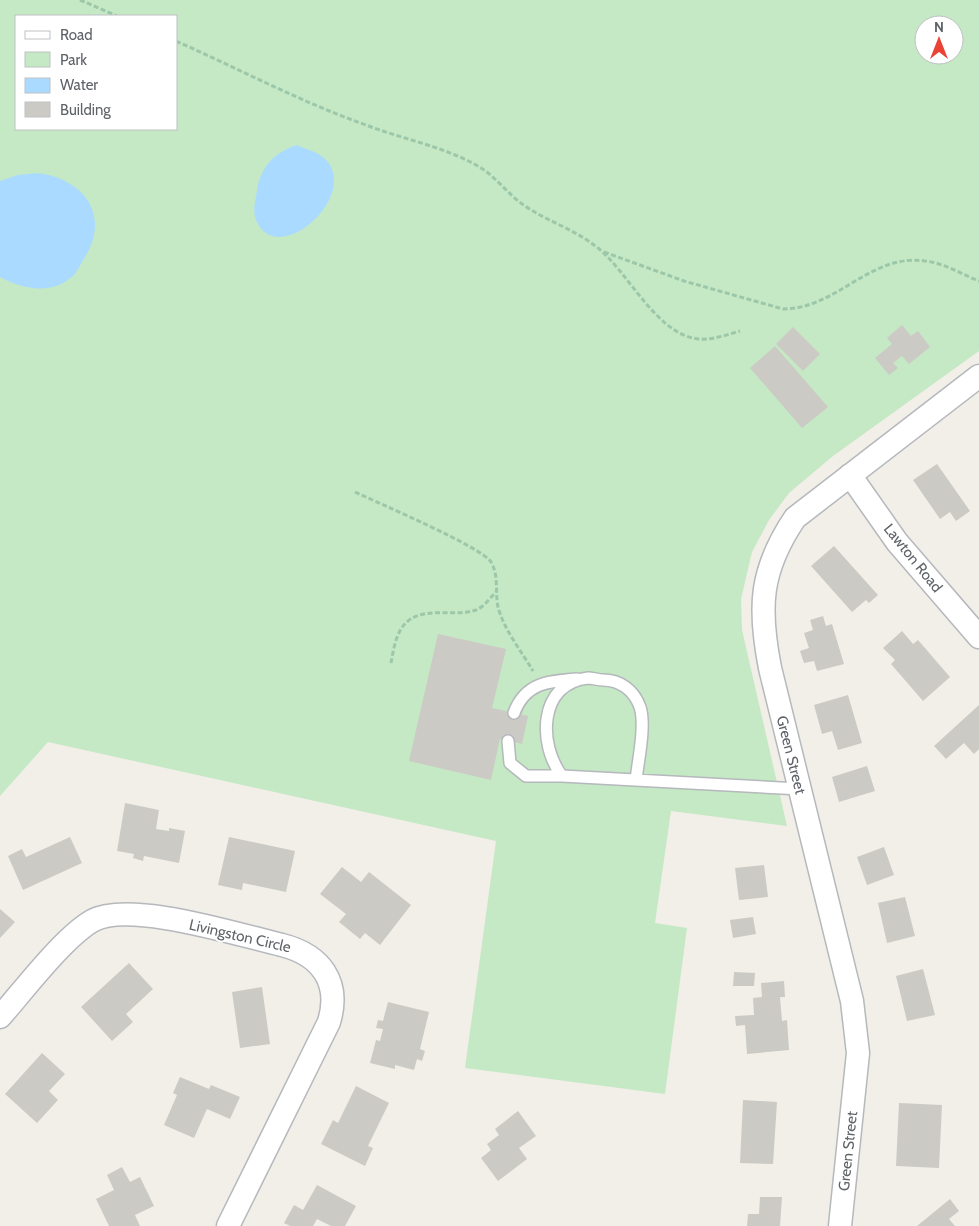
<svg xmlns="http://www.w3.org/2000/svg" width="979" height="1226" font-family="Cabin,sans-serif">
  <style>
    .green { fill: #c5e8c5; fill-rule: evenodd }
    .water { fill: #aadaff }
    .building { fill: #cccac5 }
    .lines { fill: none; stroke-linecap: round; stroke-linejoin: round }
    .lane-casing { stroke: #b5b8bc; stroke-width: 14 }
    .street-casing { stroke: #b5b8bc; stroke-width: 25 }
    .path { stroke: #9cc7a9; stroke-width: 3; stroke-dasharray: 5 2.5; stroke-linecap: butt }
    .lane { stroke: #fff; stroke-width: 11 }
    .street { stroke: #fff; stroke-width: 22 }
    .labels { text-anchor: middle; stroke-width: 4; stroke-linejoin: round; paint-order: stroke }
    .street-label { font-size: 15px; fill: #5f6368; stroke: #fff }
  </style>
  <rect width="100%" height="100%" fill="#f1efe8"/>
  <path class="green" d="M0,0h979v351l-146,105 -44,37 -20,27 -17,32 -11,47 1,31 45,196 -116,-15 -16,112 32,5 -22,166 -200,-26 31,-227 -448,-99 -48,54zM16,16h160v113h-160zM924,25h30v30h-30z"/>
  <path class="water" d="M297,145c8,4 21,7 27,13 39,36 -47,113 -68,62 -4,-11 0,-20 1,-30 4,-23 16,-37 40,-45z
    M38,173c45,6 73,41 47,84 -5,7 -8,17 -16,22 -20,16 -49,9 -69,-2v-96l18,-6z"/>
  <path class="building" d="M902,325l9,11 7,-5 12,16 -21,17 -7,-8 -9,7 5,5 -9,7 -14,-17 17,-14 -5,-6z
    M793,327l27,27 -17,17 -27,-27z
    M775,346l53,61 -26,21 -52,-60z
    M937,464l33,47 -14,10 -6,-9 -10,7 -27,-39z
    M834,546l44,49 -9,8 -3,-3 -14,12 -41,-46z
    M823,616l3,10 6,-2 12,40 -27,7 -3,-10 -10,2 -4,-12 9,-3 -5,-15 9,-3 -3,-10z
    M902,631l11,13 5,-4 32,37 -27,24 -32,-37 4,-4 -12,-12z
    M438,634l68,15 -14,59 36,8 -6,28 -22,-5 -9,41 -82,-19z
    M848,695l14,48 -24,7 -6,-19 -10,3 -8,-29z
    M979,705v44l-5,5 -10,-11 -18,16 -12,-13z
    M867,766l8,25 -36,11 -7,-25z
    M125,803l34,7 -3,19 13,2v-3l16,3 -6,32 -35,-7 -1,5 -10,-3 1,-4 -17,-3z
    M70,837l12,26 -59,27 -15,-34 14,-7 4,8z
    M229,837l66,14 -9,41 -43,-9 -1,7 -24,-5z
    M884,847l10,28 -27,10 -10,-28z
    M764,865l4,32 -29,3 -4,-32z
    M342,867l19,15 8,-10 42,33 -31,40 -15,-12 -5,6 -21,-17 7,-8 -26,-20z
    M905,897l10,39 -28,7 -9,-40z
    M0,909l15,13 -15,16z
    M753,917l3,17 -23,4 -3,-18z
    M129,963l24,26 -27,25 7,8 -21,19 -31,-34z
    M923,969l12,46 -28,6 -11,-45z
    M734,972l21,1 -1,13h-21z
    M784,981l1,16h-5l2,24 5,-1 2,30 -42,4 -2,-29 -9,1 -1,-10 19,-1 -1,-17 9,-1 -1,-14z
    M262,987l8,57 -30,4 -8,-56z
    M388,1002l41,10 -9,37 5,2 -3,10 -5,-2 -3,11 -19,-5v4l-25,-6 6,-23 4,1 3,-12 -7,-1 2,-8 5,1z
    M42,1053l23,21 -16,17 9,9 -21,23 -32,-29z
    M180,1077l29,12 2,-4 29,12 -10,22 -23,-10 -13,29 -30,-13 13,-30 -4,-2z
    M356,1086l33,17 -21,43 5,2 -8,18 -44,-22 12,-24 5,3z
    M743,1100l34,2 -4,62 -33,-1z
    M899,1103l43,2 -3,63 -43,-2z
    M518,1111l18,25 -17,12 8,11 -29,22 -17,-23 10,-8 -4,-6 12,-9 -4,-6z
    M122,1167l8,15 10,-5 14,29 -19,9 5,11h-31l-13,-27 18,-9 -7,-15z
    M317,1185l39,21 -11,20h-14l-14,-7 -4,7h-23l-6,-3 10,-18 9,5z
    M760,1197h22l-2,29h-33l1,-12h11z
    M950,1199l9,12 -10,8 6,7h-38z"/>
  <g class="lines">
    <g class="lane-casing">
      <path id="lane" d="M514,713c11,-30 34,-32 63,-34
        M508,741l2,22 16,13h36l238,13
        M562,776c-24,-31 -24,-93 26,-98 5,0 10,2 15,2 17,0 31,10 37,27 6,18 -2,54 -4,73"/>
    </g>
    <g class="street-casing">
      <path id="street" d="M850,475l47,67 82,95
        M0,1017c24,-27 63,-79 92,-96 37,-21 147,14 190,24 39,10 59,37 47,77l-101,204
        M840,1226l18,-173 -6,-52 -82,-333c-12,-61 -10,-98 25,-150l184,-142"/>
    </g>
    <path class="path" d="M80,0l37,16
      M176,41c63,28 125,61 190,84 36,14 76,21 110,40 19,10 31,29 49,41 22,15 48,23 69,39 33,23 61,90 105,94 14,1 27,-4 41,-8
      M604,252l80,29 99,28c54,0 87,-56 142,-48 19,2 36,13 54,20
      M355,492c23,11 127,55 136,70 8,13 4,31 7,45 6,23 24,45 35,64
      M391,663c2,-11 4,-24 10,-34 16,-26 52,-11 75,-19 8,-3 14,-12 20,-18"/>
    <use href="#lane" class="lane"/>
    <use href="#street" class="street"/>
  </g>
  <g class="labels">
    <g class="street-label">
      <text transform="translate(913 558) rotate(51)" y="5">Lawton Road</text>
      <text transform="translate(791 755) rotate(76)" y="5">Green Street</text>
      <text transform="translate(240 936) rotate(13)" y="5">Livingston Circle</text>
      <text transform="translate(848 1151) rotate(-84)" y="5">Green Street</text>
    </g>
  </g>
  <rect x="15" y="15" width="162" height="115" fill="#ffffff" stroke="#bfc1c3"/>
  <rect x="25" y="31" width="25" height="8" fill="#ffffff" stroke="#bfc1c3"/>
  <text x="60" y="40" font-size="15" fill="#5f6368">Road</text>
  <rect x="25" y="52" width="25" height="15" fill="#c5e8c5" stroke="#bfc1c3"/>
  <text x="60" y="65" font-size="15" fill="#5f6368">Park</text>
  <rect x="25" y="78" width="25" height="15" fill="#aadaff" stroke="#bfc1c3"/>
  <text x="60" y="90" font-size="15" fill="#5f6368">Water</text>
  <rect x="25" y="102" width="25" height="15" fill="#cccac5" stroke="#bfc1c3"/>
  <text x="60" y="115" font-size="15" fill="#5f6368">Building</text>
  <g transform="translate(939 40)"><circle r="24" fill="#ffffff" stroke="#bfc1c3"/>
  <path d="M0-4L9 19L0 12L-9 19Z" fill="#ea4335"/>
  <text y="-8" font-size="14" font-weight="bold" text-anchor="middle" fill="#5f6368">N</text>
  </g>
</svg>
